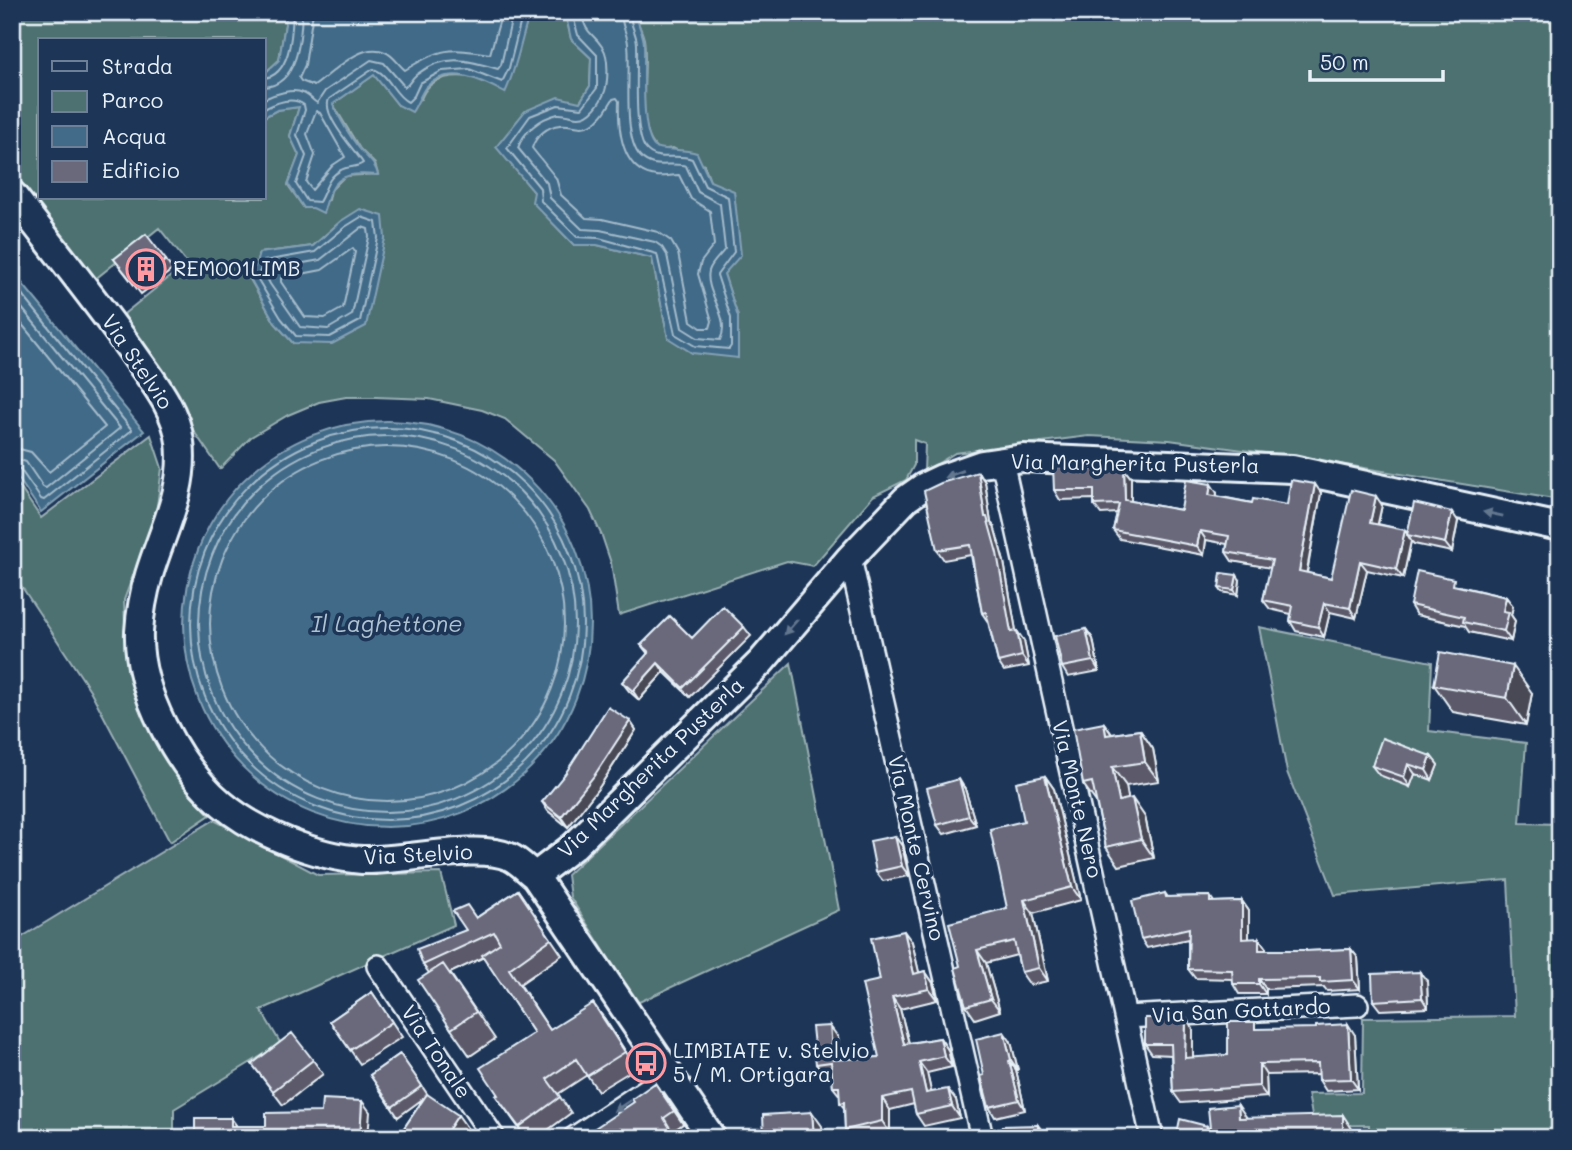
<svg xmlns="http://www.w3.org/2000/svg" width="1572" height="1150" font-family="Mali,sans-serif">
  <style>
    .green { fill: #4d7071; stroke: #9ab0b4; stroke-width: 2; fill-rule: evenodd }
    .water { fill: #416b88; stroke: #84a1b5; stroke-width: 2 }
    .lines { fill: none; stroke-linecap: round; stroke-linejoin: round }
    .shore { stroke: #a5bbcb; stroke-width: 2 }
    .minor-casing { stroke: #e8f1f8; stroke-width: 26 }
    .tertiary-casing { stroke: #e8f1f8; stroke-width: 32 }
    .minor { stroke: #1d3557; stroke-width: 21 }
    .tertiary { stroke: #1d3557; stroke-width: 26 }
    .wall { fill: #5b5a6b; stroke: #e8f1f8; stroke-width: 2 }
    .shaded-wall { fill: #4a4a57; stroke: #e8f1f8; stroke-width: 2 }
    .building { fill: #6a697c; stroke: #e8f1f8; stroke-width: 2 }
    .oneway { fill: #64778f }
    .labels { text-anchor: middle; stroke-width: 7; stroke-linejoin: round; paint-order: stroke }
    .poi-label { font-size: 21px; fill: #e8f1f8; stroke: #1d3557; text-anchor: start }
    .street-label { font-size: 21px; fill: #e8f1f8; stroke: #1d3557 }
    .water-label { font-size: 23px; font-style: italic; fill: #aec2d1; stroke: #1d3557 }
  </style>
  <rect width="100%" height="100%" fill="#1d3557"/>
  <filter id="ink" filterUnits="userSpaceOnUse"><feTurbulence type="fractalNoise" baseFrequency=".0143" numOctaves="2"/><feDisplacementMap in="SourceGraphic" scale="14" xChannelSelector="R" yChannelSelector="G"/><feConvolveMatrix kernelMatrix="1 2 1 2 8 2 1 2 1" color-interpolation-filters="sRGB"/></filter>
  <g filter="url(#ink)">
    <path class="green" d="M12,12h275l-8,48 -15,14v-34h-224v158h224v-81l13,-7 22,-3 -9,29 9,19 -11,30 16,23 25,-8 2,-10 14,-14 33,-2 -3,-10 -15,-15 -27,-45 41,-29 24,30 23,-6c9,-25 38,-26 61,-19l41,-45 7,-23h35l6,27 20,19 -1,28 -10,16 -83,45 37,45 10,22 30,31h23l55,13 16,80 70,20v-41l-14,-43 -14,-93 -6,-16 -31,-17 -14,2c-25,-18 -10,-82 -15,-111 -2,-10 -9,-17 -6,-27h922v488l-257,-42 -134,-18 -80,-4 -134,17 -31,19 1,-28 -11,-4v25l-8,15 -33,16 -60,70 -26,-5 -168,54 -8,-52 -9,-27 -12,-26 -36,-50 -49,-41 -23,-9 -53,-11 -54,-2h-29l-27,5 -31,13 -37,22 -31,32 -99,-143 4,-13 62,-50 -28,-35 -70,56 -77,-100zM341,221l44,17 -8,34 -84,71 -18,-20 -28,-49 8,-7 4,-14 54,-7z
      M151,435l11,33 -6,46 -32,86 3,71 27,60 36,62 20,22 -40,27 -80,-152 -78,-118v-96l29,42z
      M1259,627l173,35 -3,69 97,12 -6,80 40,1v314h-191v-13l-55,1 -6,-32 54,-1 1,-75 152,-2 -7,-136 -173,15 -48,-123z
      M791,663l48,247 -202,93 -67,-106 -3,-22z
      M214,820l104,55 123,-2 13,52 -193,85 20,34 -107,65v29h-162v-195z"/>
    <path class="water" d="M287,12h243c-9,28 -13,55 -25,81 -23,-13 -56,-29 -79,-6 -5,6 -9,18 -14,25l-14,-7 -24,-30 -41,29c7,15 16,31 26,44 8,10 16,14 19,27 -18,-1 -38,-4 -47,16 -4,6 -5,15 -8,22l-10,-5h-9l-16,-24 11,-29 -9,-19 9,-29 -22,3 -13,7v-43l15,-14z
      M565,12h73c-3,11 6,21 6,32 1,21 -4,90 11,103 4,3 30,2 42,6l13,28 24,10 7,64 -17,19 14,43v41l-46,-5 -24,-15 -16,-80 -55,-13h-23l-42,-43 2,-10 -38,-45 29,-36 33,-14 22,5 10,-16 1,-28 -20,-19z
      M360,209l23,7 2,22 -19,88 -34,18 -39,-1 -18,-20 -28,-50 8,-6 4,-14 54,-7 28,-25z
      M12,271l132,160 -103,81 -29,-43z
      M184 624a203 203 0 1 1 406 0a203 203 0 1 1-406 0Z"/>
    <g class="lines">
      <path class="shore" d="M313,12l-8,53 -6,13 2,3 13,5c18,-12 46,-45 71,-34 8,3 13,12 20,18 37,-23 44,-22 85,-16l12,-42
        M572,12l6,23 19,20v33l-15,20 -24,-3 -28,11 -23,32 33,40 1,13 36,36 22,1 58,16 18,80 20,12 34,3 2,-3v-28l-14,-43 17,-23 -6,-55 -23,-11 -13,-27c-15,-6 -36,4 -47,-11 -12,-19 -7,-80 -8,-104 0,-11 -9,-21 -6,-32
        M581,12c6,25 10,18 22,36 6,9 5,33 2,43 -4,11 -14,26 -26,26 -7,0 -14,-4 -21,-3 -18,4 -35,18 -40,34l29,35 3,15 32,31 18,1 55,12 7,5 5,8 15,73 16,10 22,2c12,-23 -16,-47 -11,-69 2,-8 11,-15 16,-22l-5,-45 -22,-12 -12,-26c-17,-5 -32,5 -46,-10 -18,-20 -9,-85 -12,-112 -1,-12 -8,-20 -6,-32
        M264,78c27,-3 28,-45 29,-66
        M264,87c34,-2 37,-49 38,-75
        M617,98l2,3c-1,27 2,70 37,75 8,1 15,-1 23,-1l12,24 19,12 4,34 -13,17 -3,12 14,47 -2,7h-9l-10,-7 -13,-68 -7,-12 -13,-9 -56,-13 -16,-1 -25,-23 -5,-17 -24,-30c3,-11 15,-22 28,-23 11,-2 20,6 32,-1 10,-5 15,-16 21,-25z
        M264,99c10,-5 29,-11 39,-6 6,2 9,7 14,10l8,-12 46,-31 13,3 21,24c5,-3 6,-8 11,-12 29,-22 51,-15 82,-6l3,-4 12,-53
        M264,109c11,-6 29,-13 40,-4l1,5 -8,25 9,21 -10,28 11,17 12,1c7,-11 7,-24 22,-32 7,-4 16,-2 22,-7 -9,-14 -42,-48 -34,-64l44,-30c16,4 20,26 35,33l6,-6 6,-13 22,-12 27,-2 33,13 7,-14 14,-56
        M316,111l4,2 25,44 -12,8 -21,25 -6,-8 9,-27 -8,-21z
        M361,217l15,5 2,16 -18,83 -30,16 -34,-1 -15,-18 -24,-40 7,-17 51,-9 30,-25z
        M362,227l6,2 1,8 -17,78 -24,14 -28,-2 -30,-43 -3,-6 4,-9 49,-9z
        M353,248l2,4 -12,56 -18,10 -20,-1 -24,-35v-4l41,-8z
        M12,282l120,148 -88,70 -3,-1 -21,-30 -8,-3
        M12,296l108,132 -74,60 -3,-1 -17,-25 -14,-5
        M12,312l93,115 -56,45 -18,-20 -19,-5
        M191 624a196 196 0 1 1 392 0a196 196 0 1 1-392 0Z
        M199 624a188 188 0 1 1 376 0a188 188 0 1 1-376 0Z
        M210 624a177 177 0 1 1 354 0a177 177 0 1 1-354 0Z"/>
      <g class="minor-casing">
        <path id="minor" d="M1002,461l150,677
          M850,558l132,580
          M378,966l116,172
          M1125,1017l232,-12
          M574,1138l95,-63"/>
      </g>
      <g class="tertiary-casing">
        <path id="tertiary" d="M12,194c40,52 81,103 119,156 19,28 45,57 49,92 6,48 -18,89 -31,133 -5,17 -9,39 -10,57 -2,59 39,135 83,172 34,29 95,53 140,56 39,2 115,-18 148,-3 9,4 17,13 25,19l177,262
          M535,876l39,-30 187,-184 89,-104 56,-59 17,-12 19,-9 40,-14 41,-6 269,11 268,58"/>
      </g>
      <use href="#minor" class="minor"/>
      <use href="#tertiary" class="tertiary"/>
    </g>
    <path class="wall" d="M114,259l52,1 6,10 -31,24z
      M1081,467l1,2h42l7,9v23l50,9 36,-17v3l35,7 35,2 34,-12 -14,80 24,5 51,-73 -4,19 27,6 2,4 51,-13 -6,31 -38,-8 -3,-3 -8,37 -36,-8 -11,48 -26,-6 -6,25 -28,-6 -6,-10 1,-7 -21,-5 -7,-9 8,-32 -39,-7 -6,-9 1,-8 -21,-4 -2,15 -84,-16 -7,-9 4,-17 -16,1 -7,-9v-6l-34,1 -6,-10z
      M978,472l7,10 6,41 3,3 10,36 12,69h1l7,10 5,25 -25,5 -6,-9 -10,-40 -6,-9 -11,-58 -27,5 -7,-10z
      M1240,580l-2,15 -16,-3 -3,-4z
      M1459,586l47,11 7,9 -2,9 4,6 -4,20 -42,-9 -4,-6 -49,-11 -6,-10z
      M744,627l7,9 -61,61 -26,-25 -25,28 -10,-9 -7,-9 26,-28 -7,-9 51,-7z
      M1086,629l7,10 6,32 -31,6 -6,-10z
      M1434,685l98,8 -6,32 -73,-13z
      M630,721l6,9 -36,56 -32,41 -20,-16 -6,-9z
      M1104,723l8,11 28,-4 13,19 6,32 -33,5 2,13 17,18 9,41 -35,8 -13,-19 -10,-45 -13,-18z
      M1431,756l7,9 -6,15 -17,-6 -5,13 -31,-12 -7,-9z
      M1045,776l9,13 27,111 -48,13 15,68 -18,4 -9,-13 -4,-17 -31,8 14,48 -25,8 -9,-13 -6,-40 47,-58 17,-87z
      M965,789l11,36 -32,9 -7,-9z
      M902,846l7,30 -26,5 -7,-9z
      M518,890l44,65 -42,29 30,46 54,-12 32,50 -38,23 -11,-16 -29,19 13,19 -34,25h-11l-30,-42 38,-63 -50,-76 -34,16 45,66 -25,17 -19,-27 -22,-56 -6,-8 43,-35 10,-12z
      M1165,893l3,4 42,-1 4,6 28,-1 7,10v28l17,9v2l42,1 43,-2 7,9 2,31 -33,2 -3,-4 -58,2v5h-27l-6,-10v-5l-38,-1 -7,-9v-30l-41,9 -6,-9z
      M912,942l7,31 6,-2 8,12 4,17 -37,9 9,34 31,-5 8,12 4,17 -25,6 4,19 25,8 4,18 -36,8 -8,-12 -2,-10 -24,6v23l-8,2 2,3 -36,-4 -3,-4 -1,-22 -4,-5v-7l-7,-9 -1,-13 -8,1 -8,-11 22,-27 2,23 39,-3 1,-77z
      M1427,981l1,27 -48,2 -7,-9z
      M372,992l30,45 -42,27 -30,-43z
      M1193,1029v29l35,-3 32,-26 95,6 3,54 -32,2 -7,-11v-6l-53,1 1,22 -86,6 -8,-11 -2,-37 -19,-1 -7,-10z
      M1011,1042l7,28h-2l9,40 -30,7 -6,-10 -5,-32z
      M400,1054l28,41 40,34 -6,9h-51l-7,-10 20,-30 -26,19 -28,-42z
      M313,1060l10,14 -40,31 -31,-41z
      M655,1083l28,41 -10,7 -39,-29z"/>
    <path class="shaded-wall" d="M1124,469l7,9v31l-6,-9z
      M978,472l7,10 6,41 3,3 10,36 14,80 -7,-10 -26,-115z
      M1211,484l6,9 -2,11 -6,-9z
      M1315,484l6,9 -16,88 -6,-10z
      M1376,496l6,9 -6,27 -6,-9z
      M1452,512l6,9 -6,31 -7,-9z
      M1405,530l6,11 -8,37 -7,-9z
      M1200,531l6,9 -2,15 -7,-9z
      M1360,561l7,9 -11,48 -6,-10z
      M1237,575l3,5 -2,15 -4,-5z
      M1506,597l7,9 -2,9 4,6 -4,20 -7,-10 -1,-20z
      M1324,603l6,9 -6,25 -6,-10z
      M1086,629l7,10 6,32 -6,-10z
      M1017,631l7,10 5,25 -7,-10z
      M658,663l6,9 -25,28 -6,-9z
      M1513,666l19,27 -6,32 -19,-27z
      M630,721l6,9 -36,56 -32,41 -7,-10z
      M1104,723l13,19 -11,-7z
      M1140,730l13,19 6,32 -14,-19z
      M1431,756l7,9 -6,15 -6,-10z
      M1408,764l7,10 -5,13 -6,-10z
      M1112,767l14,19 6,34 -13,-19z
      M1045,776l9,13 27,111 -9,-13z
      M959,779l6,10 11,36 -7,-9z
      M1132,798l13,19 9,41 -13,-19z
      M895,836l7,10 7,30 -7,-10z
      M1024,900l9,13 15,68 -9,-13z
      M1242,901l7,10v37l-7,-9z
      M904,931l8,11 10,43 -8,-11z
      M1259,938l7,10v12l-7,-10z
      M1351,949l7,9 2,31 -7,-9z
      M977,950l9,13 14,48 -9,-12z
      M925,971l8,12 4,17 -8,-11z
      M1420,972l7,9 1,27 -6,-10z
      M1259,979l7,10v5l-7,-10z
      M892,997l8,12 12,47 -8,-12z
      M593,1003l11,15 32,50 -11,-16z
      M1186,1018l7,11v40l-8,-11z
      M1348,1024l7,11 3,54 -7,-10z
      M830,1026l8,11 3,35 -8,-12z
      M1004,1032l7,10 7,28 -7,-10z
      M940,1038l8,12 4,17 -8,-11z
      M1009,1061l7,9 9,40 -6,-10z
      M919,1062l8,11 7,32 -8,-12z
      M1259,1064l7,11 1,22 -8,-11z
      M948,1089l8,11 4,18 -8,-12z
      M882,1098l8,12v23l-8,-12z
      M362,1101l8,11 -2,26h-8z
      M1238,1105l16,23 -15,-10z
      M812,1112l10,14 1,12h-9z
      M458,1115l10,14 -6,9h-19z
      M1343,1115l15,23h-15z
      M231,1118l8,11 -8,-3z
      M1038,1125l7,9v4h-7z
      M1207,1126l6,10v2h-9z"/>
    <path class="building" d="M146,234l20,26 -32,24 -20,-25z
      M1053,466l28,1v2h43l1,31 56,10 5,-30 25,4 -2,11 43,8 1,-4 34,6 4,-25 24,4 -16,87 32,7 20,-88 25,6 -6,27 35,7 -9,39 -36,-8 -10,47 -26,-5 -6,24 -28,-6 3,-15 -30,-6 9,-40 -46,-8 3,-16 -29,-5 -3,15 -84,-16 6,-26 -25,1v-15h-40z
      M978,472l7,45h2l10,36 14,79 6,-1 5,25 -24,6 -12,-50 -4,1 -12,-68 -33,5 -13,-59 17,-8z
      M1414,503l38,9 -7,31 -38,-8z
      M1417,571l37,8 -1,6 53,12 -3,14 6,1 -5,19 -41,-9 1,-5 -54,-12z
      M1221,573l16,2 -3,15 -15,-2z
      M1560,597v16l-5,-15z
      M723,606l21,21 -61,61 -25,-25 -25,28 -11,-9 27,-30 -8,-7 29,-29 22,22z
      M1086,629l7,32 -31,6 -7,-31z
      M1440,652l73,14 -6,32 -73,-13z
      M608,707l22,14 -36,55 -33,41 -19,-15 23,-28z
      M1104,723l2,12 34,-5 5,32 -33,5 7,34 13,-3 9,41 -35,8 -14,-65 -9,2 -10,-55z
      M1382,738l49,18 -5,14 -18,-6 -4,13 -32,-11z
      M1045,776l27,111 -48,13 15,68 -18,4 -7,-31 -37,9 14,49 -25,7 -11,-38 5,-2 -11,-43 58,-15 -17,-79 34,-8 -8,-39z
      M959,779l10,37 -32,9 -10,-37z
      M895,836l7,30 -26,6 -6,-31z
      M518,890l33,49 -42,30 41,61 43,-27 32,49 -38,24 -11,-17 -29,20 13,18 -41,30 -23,-31 2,-1 -18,-27 54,-35 -52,-78 18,-12 -6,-11 -71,33 -6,-16 49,-19 -13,-19 14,-6 9,13z
      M1165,893l1,4 44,-1v6l32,-1v38l17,-1v12h47v1l45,-2 2,31 -33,2v-4l-61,1v5h-26l-1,-14 -44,-1 1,-41 -48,11 -9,-38z
      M904,931l10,43 11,-3 4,18 -37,8 12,47 36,-6 4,18 -25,6 7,31 22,-4 4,17 -36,8 -5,-22 -29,6v23l-37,9 -1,-28 -4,1 -1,-16h-6l-2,-25 -15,2 -4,-37 18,-1 3,34 46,-3 -17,-73 18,-4 -9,-42z
      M443,964l33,48 -25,17 -33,-49z
      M1420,972l2,26 -49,3 -1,-27z
      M372,992l20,30 -42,28 -20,-29z
      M1145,1018h41l-1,40 43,-3v-33h27v7l61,-1v-2l32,-2 3,55 -32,1 -1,-17 -59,1v22l-86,6 -2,-48h-26z
      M1004,1032l7,28 -2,1 10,39 -30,7 -8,-31 3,-1 -8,-36z
      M292,1033l21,27 -40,31 -21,-27z
      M400,1054l22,32 -30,21 -22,-32z
      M655,1083l19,28 -10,7 12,20h-96l54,-36 -2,-3z
      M427,1094l31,21 -15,23h-24l-15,-10z
      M322,1099l40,2 -2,37 -57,-2v2h-108v-20h36v8h35v-13l55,-1z
      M1238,1105l1,13 104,-3v23h-132l-3,-30z
      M812,1112l2,26h-50l-1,-23z
      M1180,1119l27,7 -3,12h-28z
      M1038,1125v13h-35l-1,-12z
      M843,1134h38v4h-38z"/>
    <defs><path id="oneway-solid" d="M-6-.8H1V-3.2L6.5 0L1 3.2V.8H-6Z" transform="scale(1.75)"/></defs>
    <g class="oneway">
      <use href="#oneway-solid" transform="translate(954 474) rotate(160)"/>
      <use href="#oneway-solid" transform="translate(1493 514) rotate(-168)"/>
      <use href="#oneway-solid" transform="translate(791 627) rotate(131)"/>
      <use href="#oneway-solid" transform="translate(622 1106) rotate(146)"/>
    </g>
  </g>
  <defs>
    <g id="building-ring" transform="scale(2.0125)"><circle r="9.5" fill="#1d3557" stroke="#ff9aa2" stroke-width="1.5"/><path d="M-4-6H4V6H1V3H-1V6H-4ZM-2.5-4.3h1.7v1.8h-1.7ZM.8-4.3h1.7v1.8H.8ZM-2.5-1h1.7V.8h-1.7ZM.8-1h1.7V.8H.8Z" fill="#ff9aa2"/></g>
    <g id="bus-ring" transform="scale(2.0125)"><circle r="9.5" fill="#1d3557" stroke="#ff9aa2" stroke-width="1.5"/><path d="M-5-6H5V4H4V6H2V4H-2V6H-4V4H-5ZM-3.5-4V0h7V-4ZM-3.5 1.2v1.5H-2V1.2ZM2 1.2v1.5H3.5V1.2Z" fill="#ff9aa2"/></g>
  </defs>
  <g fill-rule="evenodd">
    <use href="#building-ring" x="146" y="269"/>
    <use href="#bus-ring" x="646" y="1063"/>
  </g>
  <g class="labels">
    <g class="poi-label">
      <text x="173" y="276">REM001LIMB</text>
      <text x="673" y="1058">LIMBIATE v. Stelvio<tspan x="673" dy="24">5 / M. Ortigara</tspan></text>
    </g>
    <g class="street-label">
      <text transform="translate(137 362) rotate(56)" y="7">Via Stelvio</text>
      <text transform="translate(1135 464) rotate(1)" y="7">Via Margherita Pusterla</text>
      <text transform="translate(651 768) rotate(-44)" y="7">Via Margherita Pusterla</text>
      <text transform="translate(1077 799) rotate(77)" y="7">Via Monte Nero</text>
      <text transform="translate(916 848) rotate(77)" y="7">Via Monte Cervino</text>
      <text transform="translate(418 855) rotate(-3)" y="7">Via Stelvio</text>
      <text transform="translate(1241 1011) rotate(-3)" y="7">Via San Gottardo</text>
      <text transform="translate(436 1052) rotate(56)" y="7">Via Tonale</text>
    </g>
    <g class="water-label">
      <text x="387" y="632">Il Laghettone</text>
    </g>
  </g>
  <rect width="1572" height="1150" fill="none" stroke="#1d3557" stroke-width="42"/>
  <rect x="21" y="21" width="1530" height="1108" fill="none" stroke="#e8f1f8" stroke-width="2.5" filter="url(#ink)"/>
  <rect x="38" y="38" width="228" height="161" fill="#1d3557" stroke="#6e8097" stroke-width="2"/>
  <rect x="52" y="61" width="35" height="10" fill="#1d3557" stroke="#6e8097" stroke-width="2"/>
  <text x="102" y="74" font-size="21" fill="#e8f1f8">Strada</text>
  <rect x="52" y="91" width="35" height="21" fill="#4d7071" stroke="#6e8097" stroke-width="2"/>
  <text x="102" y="108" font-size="21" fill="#e8f1f8">Parco</text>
  <rect x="52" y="126" width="35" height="21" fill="#416b88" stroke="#6e8097" stroke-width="2"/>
  <text x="102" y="144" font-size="21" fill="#e8f1f8">Acqua</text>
  <rect x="52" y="161" width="35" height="21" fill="#6a697c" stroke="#6e8097" stroke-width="2"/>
  <text x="102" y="178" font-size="21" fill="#e8f1f8">Edificio</text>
  <path d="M1310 70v10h133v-10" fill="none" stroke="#e8f1f8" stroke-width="3.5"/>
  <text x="1320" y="70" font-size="21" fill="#e8f1f8" stroke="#1d3557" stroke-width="5" paint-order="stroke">50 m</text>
</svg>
